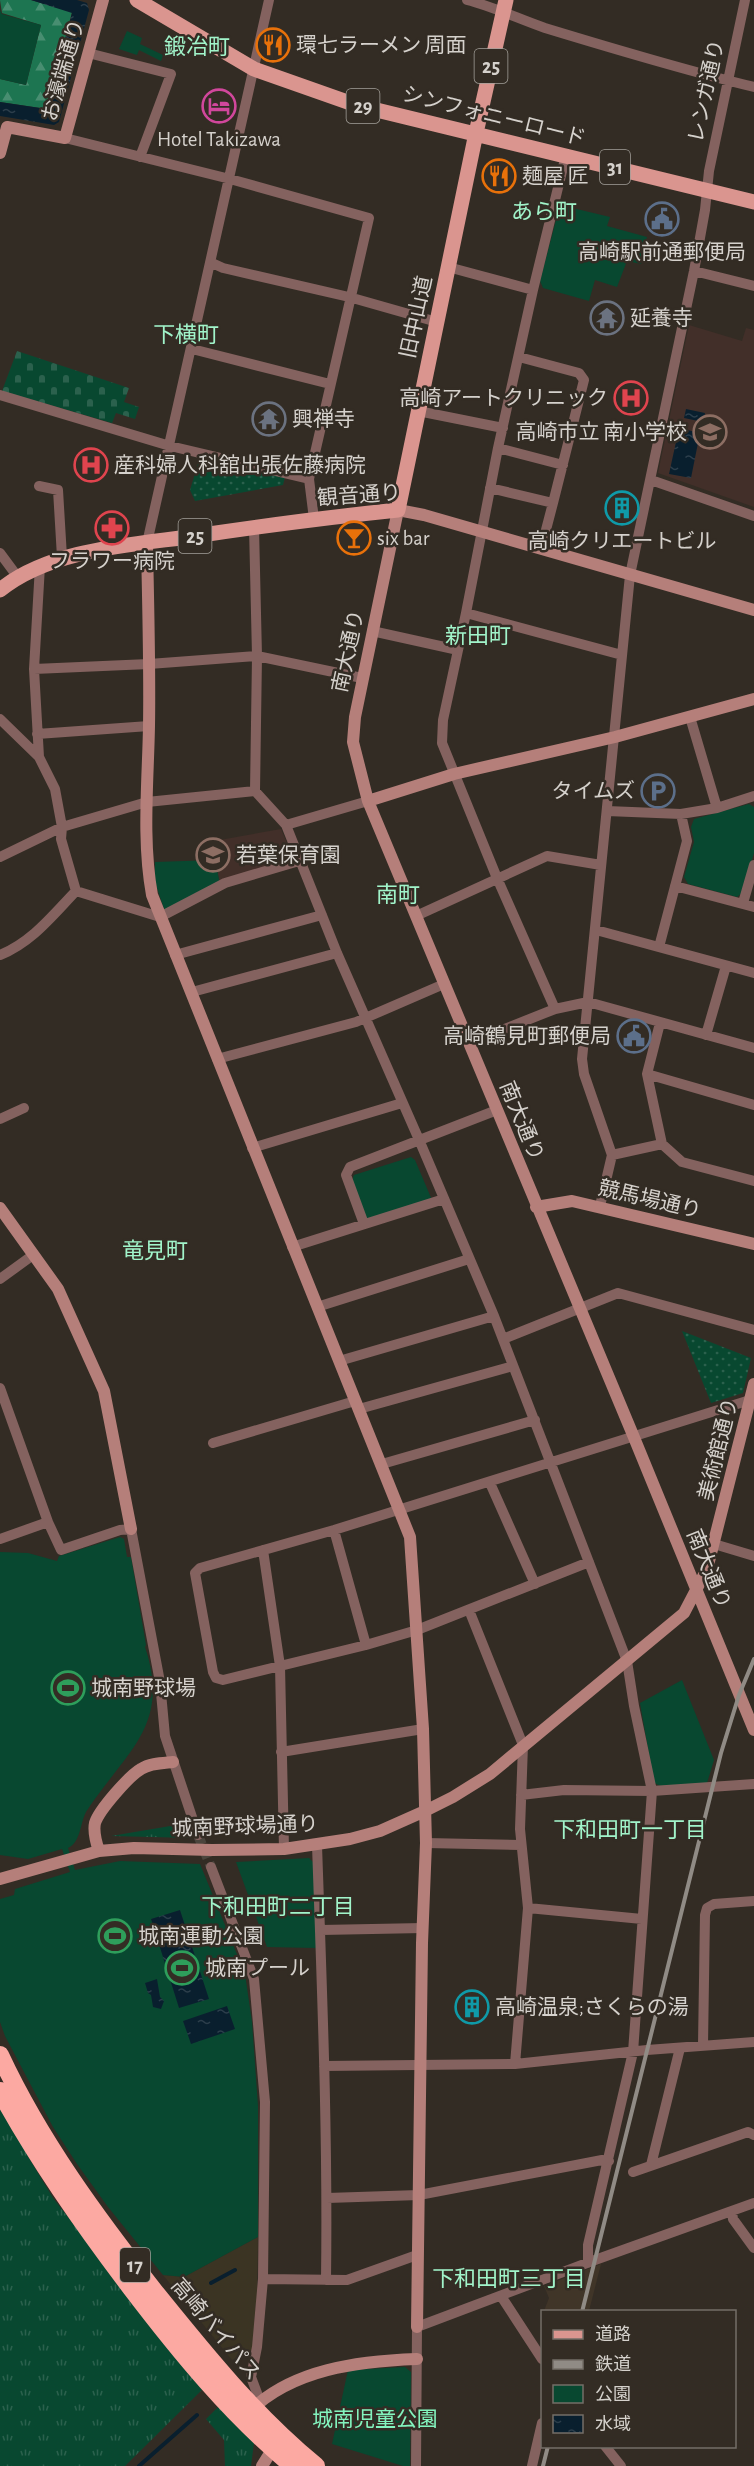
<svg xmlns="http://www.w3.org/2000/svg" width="754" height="2466" font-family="'Alegreya Sans','Noto Sans JP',sans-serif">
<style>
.built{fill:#403528}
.industrial{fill:#3b3423}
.education{fill:#422f29}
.grass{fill:url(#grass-tufts)}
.forest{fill:url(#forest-firs)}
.cemetery{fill:url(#cemetery-stones)}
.park{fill:#084830}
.garden{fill:url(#garden-dots)}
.water{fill:url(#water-ripples)}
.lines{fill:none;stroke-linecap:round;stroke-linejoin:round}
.stream{stroke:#091f2e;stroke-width:4}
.street-tunnel{stroke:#4b453d;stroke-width:10;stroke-dasharray:10 5;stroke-linecap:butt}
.street{stroke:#84625f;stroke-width:10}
.secondary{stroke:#b57f7a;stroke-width:12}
.primary{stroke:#da958f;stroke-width:15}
.highway{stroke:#fca9a2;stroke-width:18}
.rail{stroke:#908b85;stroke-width:4}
.labels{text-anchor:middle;stroke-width:5;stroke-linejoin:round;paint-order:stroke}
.shield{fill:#332c24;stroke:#a4a09a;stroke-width:1.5}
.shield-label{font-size:20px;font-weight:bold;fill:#d5d1cc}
.poi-label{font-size:21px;fill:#d5d1cc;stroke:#332c24;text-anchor:start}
.street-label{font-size:21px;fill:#d5d1cc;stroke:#332c24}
.park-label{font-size:21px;fill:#83f4be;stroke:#332c24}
.neighbourhood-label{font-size:22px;fill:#a1f4ca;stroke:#332c24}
</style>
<defs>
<pattern id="grass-tufts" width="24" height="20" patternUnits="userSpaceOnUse" patternTransform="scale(1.5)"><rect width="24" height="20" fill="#084830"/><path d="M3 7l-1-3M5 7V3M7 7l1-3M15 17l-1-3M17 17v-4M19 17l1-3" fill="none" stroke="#2b614d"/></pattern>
<pattern id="forest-firs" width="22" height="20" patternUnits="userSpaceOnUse" patternTransform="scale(1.5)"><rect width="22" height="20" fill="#1d7551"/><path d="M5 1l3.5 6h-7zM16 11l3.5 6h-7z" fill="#488e71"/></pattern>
<pattern id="cemetery-stones" width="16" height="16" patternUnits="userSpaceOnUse" patternTransform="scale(1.5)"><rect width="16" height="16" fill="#084830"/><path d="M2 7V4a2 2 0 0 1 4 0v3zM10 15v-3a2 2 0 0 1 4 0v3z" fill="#2b614d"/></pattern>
<pattern id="garden-dots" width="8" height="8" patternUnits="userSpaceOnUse" patternTransform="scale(1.5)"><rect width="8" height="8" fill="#084830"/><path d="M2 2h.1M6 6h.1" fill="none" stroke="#2b614d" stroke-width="1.8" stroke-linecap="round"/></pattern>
<pattern id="water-ripples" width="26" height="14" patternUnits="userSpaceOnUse" patternTransform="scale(1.5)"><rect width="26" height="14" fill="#091f2e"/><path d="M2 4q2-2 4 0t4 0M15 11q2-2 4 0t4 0" fill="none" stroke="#2c3e4b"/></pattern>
</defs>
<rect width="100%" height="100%" fill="#332c24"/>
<path class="built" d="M 601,2264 L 589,2311 L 544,2311 L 549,2298 L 544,2286 Z"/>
<path class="industrial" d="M 258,2237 L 257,2291 L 252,2350 L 232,2360 L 163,2275 L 184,2277 Z"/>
<path class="education" d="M 689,325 L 742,341 L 746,328 L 754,330 L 754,507 L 658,473 Z
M 281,829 L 292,855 L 289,860 L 220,884 L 215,860 L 210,860 L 209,847 L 220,840 Z"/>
<path class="grass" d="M 188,1823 L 192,1838 L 111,1836 Z
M 0,2100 L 29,2158 L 53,2198 L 204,2388 L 125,2466 L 0,2466 Z
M 219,2406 L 254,2443 L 251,2466 L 225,2466 L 224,2440 L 206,2419 Z"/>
<path class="forest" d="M 0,0 L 31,0 L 72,12 L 47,109 L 0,102 L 0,79 L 26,85 L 41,25 L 2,13 Z"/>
<path class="cemetery" d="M 17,351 L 129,388 L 124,402 L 139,407 L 135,419 L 116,413 L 112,423 L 2,391 Z"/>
<path class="park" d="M 0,10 L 2,14 L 41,25 L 26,85 L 0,79 Z
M 127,31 L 142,38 L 140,44 L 163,55 L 161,61 L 139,50 L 137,55 L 119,49 Z
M 560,205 L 610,217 L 607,226 L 647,237 L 641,264 L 627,261 L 617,287 L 595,280 L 589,301 L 543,288 L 540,281 Z
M 749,804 L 754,807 L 754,853 L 742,893 L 737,897 L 688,884 L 684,877 L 694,842 L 691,827 L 694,819 Z
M 215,860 L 220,884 L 165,912 L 155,882 L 155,862 Z
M 411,1157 L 415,1160 L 432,1200 L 367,1221 L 352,1181 L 354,1175 Z
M 120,1537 L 124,1539 L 127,1557 L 131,1557 L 146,1645 L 145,1647 C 172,1727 124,1753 86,1812 C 80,1823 81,1842 68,1848 L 75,1870 L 120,1861 L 200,1864 L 245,1974 L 252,2022 L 258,2106 L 258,2237 L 184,2277 L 163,2275 L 108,2207 L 77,2164 L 53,2127 L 5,2036 L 0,2022 L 0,1899 L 14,1895 L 15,1889 L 70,1872 L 62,1849 L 28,1859 L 0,1855 L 0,1552 L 28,1553 L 57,1561 L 59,1556 Z
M 682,1680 L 714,1760 L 707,1783 L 661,1786 L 654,1783 L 640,1703 Z
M 309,1858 L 314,1863 L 317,1948 L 267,1947 L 236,1862 Z
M 405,2367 L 411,2372 L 410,2466 L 403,2466 L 332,2444 L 348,2370 Z"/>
<path class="garden" d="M 200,457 L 285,477 L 283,485 L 195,501 L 190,490 Z
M 682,1331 L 751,1358 L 743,1393 L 711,1403 Z"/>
<path class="water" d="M 31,0 L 77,0 L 87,3 L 89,10 L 59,122 L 54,125 L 0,116 L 0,102 L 47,109 L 72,13 Z
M 686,409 L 705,413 L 703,422 L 684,418 Z
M 679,428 L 700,433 L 691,478 L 669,474 Z
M 180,1910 L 209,1999 L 179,2008 L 151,1919 Z
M 157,1979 L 160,1997 L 164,2001 L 161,2009 L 153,2007 L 151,1995 L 148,1993 L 145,1983 Z
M 227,2006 L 235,2029 L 191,2044 L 183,2021 Z"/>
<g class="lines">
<path class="stream" d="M 211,2283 L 235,2270
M 139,2466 L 197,2415"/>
<path class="street-tunnel" d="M 198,1835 L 211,1867"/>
<path class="street" d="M 467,0 C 494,7 519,19 545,28 C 614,49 684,70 754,87
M 88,53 L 171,74 L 140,157
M 65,138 L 230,179 L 369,218 L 309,479 L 314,519
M 212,263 L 223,268 L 349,297 L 437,322
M 448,267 L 533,290
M 694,271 L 754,286
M 192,349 L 330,384
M 0,395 L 170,446 L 309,479
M 418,411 L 503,428
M 498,448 L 563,465
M 651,480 L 754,516
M 39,486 L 58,490 L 62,557
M 490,488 L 553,503 L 584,380 L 579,373 L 519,357
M 254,527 L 257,656 L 255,791 L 286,825 L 337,953 L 420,1142 L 494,1316 L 627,1661 L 634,1706 L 652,1791 L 633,2052 L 588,2245 L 588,2263
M 147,543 L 269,0
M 541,549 L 553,503
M 0,553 L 17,576
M 40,566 L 34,669 L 39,757 L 55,789 L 62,827 L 61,839 L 76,891
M 466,613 L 622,655
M 372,631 L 458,650
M 34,669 L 149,664 L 257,656 L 362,678
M 690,717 L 717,808
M 0,719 L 39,757
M 37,734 L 149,726
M 607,811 L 681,814 L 717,808 L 754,796
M 286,825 L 368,801
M 0,857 L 62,827 L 147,802 L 255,791
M 675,886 L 754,907
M 743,903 L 754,865
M 416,916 L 547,856 L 601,865
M 596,930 L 754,973
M 659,947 L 687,841 L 681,814
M 0,955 C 32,942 52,916 76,891 L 160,917 L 225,883 L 299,861
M 175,955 L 322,915
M 192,992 L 337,953
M 555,1009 L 497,878 L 442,743 L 443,720 L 466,613 L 498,448 L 533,290 L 566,155
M 660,1023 L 647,1074 L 662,1144 L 682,1162 L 754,1181
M 706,1035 L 726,966
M 469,1043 L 555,1009 L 588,1002 L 754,1048
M 217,1059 L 356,1022 L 444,984
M 647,1074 L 754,1105
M 0,1119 L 24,1108
M 252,1148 L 402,1103
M 612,1155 L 662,1144
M 600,1206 L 612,1155 L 584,1074 L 582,1059 L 630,575 L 694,271 L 705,210 L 709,171 L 745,0
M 364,1224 L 346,1175 L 350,1167 L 497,1110
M 292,1247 L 444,1199
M 0,1279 L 33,1255
M 317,1307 L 469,1259
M 503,1339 L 618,1293 L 754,1330
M 339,1361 L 494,1316
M 0,1388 L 48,1522 L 61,1550 L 120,1530 L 131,1529 L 160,1682 L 165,1736 L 198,1835
M 359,1409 L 513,1366
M 213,1443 L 355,1401
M 382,1464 L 535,1420
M 490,1483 L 535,1584
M 334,1530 L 366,1645
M 0,1539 L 48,1522
M 714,1544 L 754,1556
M 263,1550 L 280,1666 L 284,1849
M 589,1562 L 417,1630 L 366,1645 L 223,1680 L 216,1678 L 213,1672 L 195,1573 L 200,1568 L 334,1530 L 750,1400
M 469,1610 L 523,1745 L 520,1829 L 528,1908 L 515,2064
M 281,1752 L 423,1729
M 521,1795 L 564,1790 L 652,1791 L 754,1784
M 426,1843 L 521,1845
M 317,1845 C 322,1990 328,2135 326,2280
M 211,1867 L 254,1979 L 265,2102 L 263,2279 L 257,2347 L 251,2377 L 260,2401
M 528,1908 L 642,1919
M 321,1930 L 423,1928
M 703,2045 L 705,1915 L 707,1908 L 714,1904 L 754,1901
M 324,2066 L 515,2064 L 647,2050 L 754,2042
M 651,2165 L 680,2048
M 633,2172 L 748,2132 L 754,2135
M 327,2198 L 419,2195 L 602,2160 L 609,2161
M 732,2212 L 733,2219 L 754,2248
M 263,2279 L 347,2280 L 417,2255
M 501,2296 L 542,2359
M 605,2446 L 621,2466
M 416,2466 L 417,2327 L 595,2260 L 754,2203
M 532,2466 L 542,2423"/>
<path class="secondary" d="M 0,153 L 7,127 L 65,138 L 103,0
M 147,543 C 148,604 150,665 149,726 C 148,782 142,840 152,895 L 410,1537 L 423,1729 L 426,1843 L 422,1943 L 417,2327
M 754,610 L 424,515 L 398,510 L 355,717 L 353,742 L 368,801 L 633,1435 L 754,1730
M 368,801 L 454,774 L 615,737 L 754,699
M 536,1207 L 572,1201 L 754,1244
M 0,1208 L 58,1289 L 104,1391 L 131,1529
M 99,1851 C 96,1842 93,1832 95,1823 C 99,1810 129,1776 141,1769 C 150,1763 163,1763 173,1762
M 0,1879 L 99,1851 L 134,1848 L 212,1850 L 284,1849 L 350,1839 L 380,1831 L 425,1811 L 453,1797 L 490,1774 L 684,1613 L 707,1569 L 754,1384
M 248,2413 C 291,2369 359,2361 417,2359
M 262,2466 L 277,2442"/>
<path class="primary" d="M 137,0 L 254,69 L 356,105 L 754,202
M 0,590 C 50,549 132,545 195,536 C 262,526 330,517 398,510 L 476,133 L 506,0"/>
<path class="highway" d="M 0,2055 C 40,2141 97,2218 155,2292 C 205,2354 254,2415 316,2466
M 0,2091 C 38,2161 83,2225 131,2288 C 179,2351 231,2415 293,2466"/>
<path class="rail" d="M 582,2312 L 721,1753 L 739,1695 L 754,1659
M 543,2466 L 548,2446"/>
</g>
<defs>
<symbol id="restaurant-ring" viewBox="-11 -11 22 22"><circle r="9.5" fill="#332c24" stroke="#e8710a" stroke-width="1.5"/><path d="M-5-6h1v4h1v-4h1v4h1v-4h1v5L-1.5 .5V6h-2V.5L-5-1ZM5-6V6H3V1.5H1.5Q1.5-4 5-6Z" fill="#e8710a"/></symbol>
<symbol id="hotel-ring" viewBox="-11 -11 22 22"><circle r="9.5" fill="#332c24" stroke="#d1479c" stroke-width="1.5"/><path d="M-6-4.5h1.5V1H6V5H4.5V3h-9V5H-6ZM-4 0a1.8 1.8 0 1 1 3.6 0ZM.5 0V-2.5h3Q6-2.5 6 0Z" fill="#d1479c"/></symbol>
<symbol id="civic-ring" viewBox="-11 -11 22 22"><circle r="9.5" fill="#332c24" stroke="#5c6f8a" stroke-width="1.5"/><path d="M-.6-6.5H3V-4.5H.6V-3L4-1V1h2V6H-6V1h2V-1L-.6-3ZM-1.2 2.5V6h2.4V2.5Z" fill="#5c6f8a"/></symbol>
<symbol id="temple-ring" viewBox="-11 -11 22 22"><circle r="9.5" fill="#332c24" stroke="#6b7280" stroke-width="1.5"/><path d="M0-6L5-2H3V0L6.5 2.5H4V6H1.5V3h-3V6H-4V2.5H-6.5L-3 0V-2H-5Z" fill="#6b7280"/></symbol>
<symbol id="hospital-ring" viewBox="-11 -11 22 22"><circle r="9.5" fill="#332c24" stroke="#e0444e" stroke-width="1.5"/><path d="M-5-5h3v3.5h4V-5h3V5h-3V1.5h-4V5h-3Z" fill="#e0444e"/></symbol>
<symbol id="school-ring" viewBox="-11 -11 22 22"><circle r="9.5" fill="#332c24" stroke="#8d6e63" stroke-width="1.5"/><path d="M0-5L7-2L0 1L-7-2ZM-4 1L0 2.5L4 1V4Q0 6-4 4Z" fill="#8d6e63"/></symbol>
<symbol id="building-ring" viewBox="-11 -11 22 22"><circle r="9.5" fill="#332c24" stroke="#0f9aa8" stroke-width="1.5"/><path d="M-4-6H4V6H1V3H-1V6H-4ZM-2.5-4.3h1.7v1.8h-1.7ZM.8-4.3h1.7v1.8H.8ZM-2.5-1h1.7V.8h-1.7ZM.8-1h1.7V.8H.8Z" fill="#0f9aa8"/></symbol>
<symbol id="pharmacy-ring" viewBox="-11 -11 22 22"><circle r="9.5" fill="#332c24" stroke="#e0444e" stroke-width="1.5"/><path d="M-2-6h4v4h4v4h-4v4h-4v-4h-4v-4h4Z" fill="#e0444e"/></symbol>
<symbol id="bar-ring" viewBox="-11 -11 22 22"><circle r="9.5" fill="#332c24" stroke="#e8710a" stroke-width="1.5"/><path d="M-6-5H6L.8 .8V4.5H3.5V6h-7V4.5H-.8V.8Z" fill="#e8710a"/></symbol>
<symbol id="parking-ring" viewBox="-11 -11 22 22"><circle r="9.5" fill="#332c24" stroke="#5c6f8a" stroke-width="1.5"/><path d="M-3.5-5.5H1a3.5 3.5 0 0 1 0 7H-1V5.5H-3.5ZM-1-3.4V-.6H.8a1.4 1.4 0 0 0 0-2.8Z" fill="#5c6f8a"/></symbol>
<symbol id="stadium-ring" viewBox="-11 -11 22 22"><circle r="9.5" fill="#332c24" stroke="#2e9e5b" stroke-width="1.5"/><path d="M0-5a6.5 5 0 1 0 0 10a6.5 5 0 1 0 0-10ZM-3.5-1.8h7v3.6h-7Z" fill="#2e9e5b"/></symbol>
</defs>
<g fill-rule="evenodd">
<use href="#restaurant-ring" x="254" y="26" width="38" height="38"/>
<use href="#hotel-ring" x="200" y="87" width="38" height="38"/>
<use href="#restaurant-ring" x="480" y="157" width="38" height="38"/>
<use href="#civic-ring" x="643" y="200" width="38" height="38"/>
<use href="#temple-ring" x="588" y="299" width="38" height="38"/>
<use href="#hospital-ring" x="612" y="379" width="38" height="38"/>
<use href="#temple-ring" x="250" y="400" width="38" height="38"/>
<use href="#school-ring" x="691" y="413" width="38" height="38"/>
<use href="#hospital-ring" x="72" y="446" width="38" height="38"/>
<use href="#building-ring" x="603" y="489" width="38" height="38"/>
<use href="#pharmacy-ring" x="93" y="509" width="38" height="38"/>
<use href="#bar-ring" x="335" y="519" width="38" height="38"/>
<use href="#parking-ring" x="639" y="772" width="38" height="38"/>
<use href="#school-ring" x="194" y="836" width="38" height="38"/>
<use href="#civic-ring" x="615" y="1017" width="38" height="38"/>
<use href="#stadium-ring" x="49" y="1669" width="38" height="38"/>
<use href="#stadium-ring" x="96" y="1917" width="38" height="38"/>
<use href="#stadium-ring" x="163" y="1949" width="38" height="38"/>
<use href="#building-ring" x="453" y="1988" width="38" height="38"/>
</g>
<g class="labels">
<g class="shield">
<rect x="474.5" y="49" width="33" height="34" rx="4.5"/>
<rect x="346.5" y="89" width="33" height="34" rx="4.5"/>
<rect x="600" y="150" width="30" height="34" rx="4.5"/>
<rect x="178.5" y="519" width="33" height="34" rx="4.5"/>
<rect x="120" y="2248" width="30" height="34" rx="4.5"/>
</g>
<g class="shield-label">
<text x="491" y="73">25</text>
<text x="363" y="113">29</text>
<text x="615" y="174">31</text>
<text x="195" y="543">25</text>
<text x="135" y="2272">17</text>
</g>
<g class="poi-label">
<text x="296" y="52">環七ラーメン 周面</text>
<text x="219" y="146" text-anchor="middle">Hotel Takizawa</text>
<text x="522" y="183">麺屋 匠</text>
<text x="662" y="259" text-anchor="middle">高崎駅前通郵便局</text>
<text x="630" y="325">延養寺</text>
<text x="608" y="405" text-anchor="end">高崎アートクリニック</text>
<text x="292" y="426">興禅寺</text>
<text x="687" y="439" text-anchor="end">高崎市立 南小学校</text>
<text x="114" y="472">産科婦人科舘出張佐藤病院</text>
<text x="377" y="545">six bar</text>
<text x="622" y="548" text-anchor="middle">高崎クリエートビル</text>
<text x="112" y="568" text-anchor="middle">フラワー病院</text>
<text x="635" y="798" text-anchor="end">タイムズ</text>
<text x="236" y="862">若葉保育園</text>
<text x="611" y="1043" text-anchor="end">高崎鶴見町郵便局</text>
<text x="91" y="1695">城南野球場</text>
<text x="138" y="1943">城南運動公園</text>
<text x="205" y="1975">城南プール</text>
<text x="495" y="2014">高崎温泉;さくらの湯</text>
</g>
<g class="street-label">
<text transform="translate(63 70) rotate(-74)" y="7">お濠端通り</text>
<text transform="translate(706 91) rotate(-78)" y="7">レンガ通り</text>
<text transform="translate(494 116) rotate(14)" y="7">シンフォニーロード</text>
<text transform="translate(416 317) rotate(-78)" y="7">旧中山道</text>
<text transform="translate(359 495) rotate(-4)" y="7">観音通り</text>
<text transform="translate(348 651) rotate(-78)" y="7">南大通り</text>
<text transform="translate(522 1121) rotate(68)" y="7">南大通り</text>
<text transform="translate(650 1199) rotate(13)" y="7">競馬場通り</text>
<text transform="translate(718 1449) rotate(-76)" y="7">美術館通り</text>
<text transform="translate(709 1569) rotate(68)" y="7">南大通り</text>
<text transform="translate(245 1826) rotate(-2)" y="7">城南野球場通り</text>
<text transform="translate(216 2329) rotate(50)" y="7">高崎バイパス</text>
</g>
<g class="park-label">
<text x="375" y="2426">城南児童公園</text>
</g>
<g class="neighbourhood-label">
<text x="197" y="54">鍛冶町</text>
<text x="544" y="219">あら町</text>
<text x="186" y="342">下横町</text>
<text x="478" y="643">新田町</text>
<text x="398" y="902">南町</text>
<text x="155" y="1258">竜見町</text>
<text x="630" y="1837">下和田町一丁目</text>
<text x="278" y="1914">下和田町二丁目</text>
<text x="509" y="2286">下和田町三丁目</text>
</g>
</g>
<rect x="541" y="2310" width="195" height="138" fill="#332c24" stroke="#746e67" stroke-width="1.5"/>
<rect x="553" y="2330" width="30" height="9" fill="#da958f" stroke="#746e67" stroke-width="1.5"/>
<text x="595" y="2340" font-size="18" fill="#d5d1cc">道路</text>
<rect x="553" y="2360" width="30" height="9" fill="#908b85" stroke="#746e67" stroke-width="1.5"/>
<text x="595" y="2370" font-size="18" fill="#d5d1cc">鉄道</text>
<rect x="553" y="2385" width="30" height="18" fill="#084830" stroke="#746e67" stroke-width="1.5"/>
<text x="595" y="2400" font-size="18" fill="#d5d1cc">公園</text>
<rect x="553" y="2415" width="30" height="18" fill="url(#water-ripples)" stroke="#746e67" stroke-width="1.5"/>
<text x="595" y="2430" font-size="18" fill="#d5d1cc">水域</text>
</svg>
